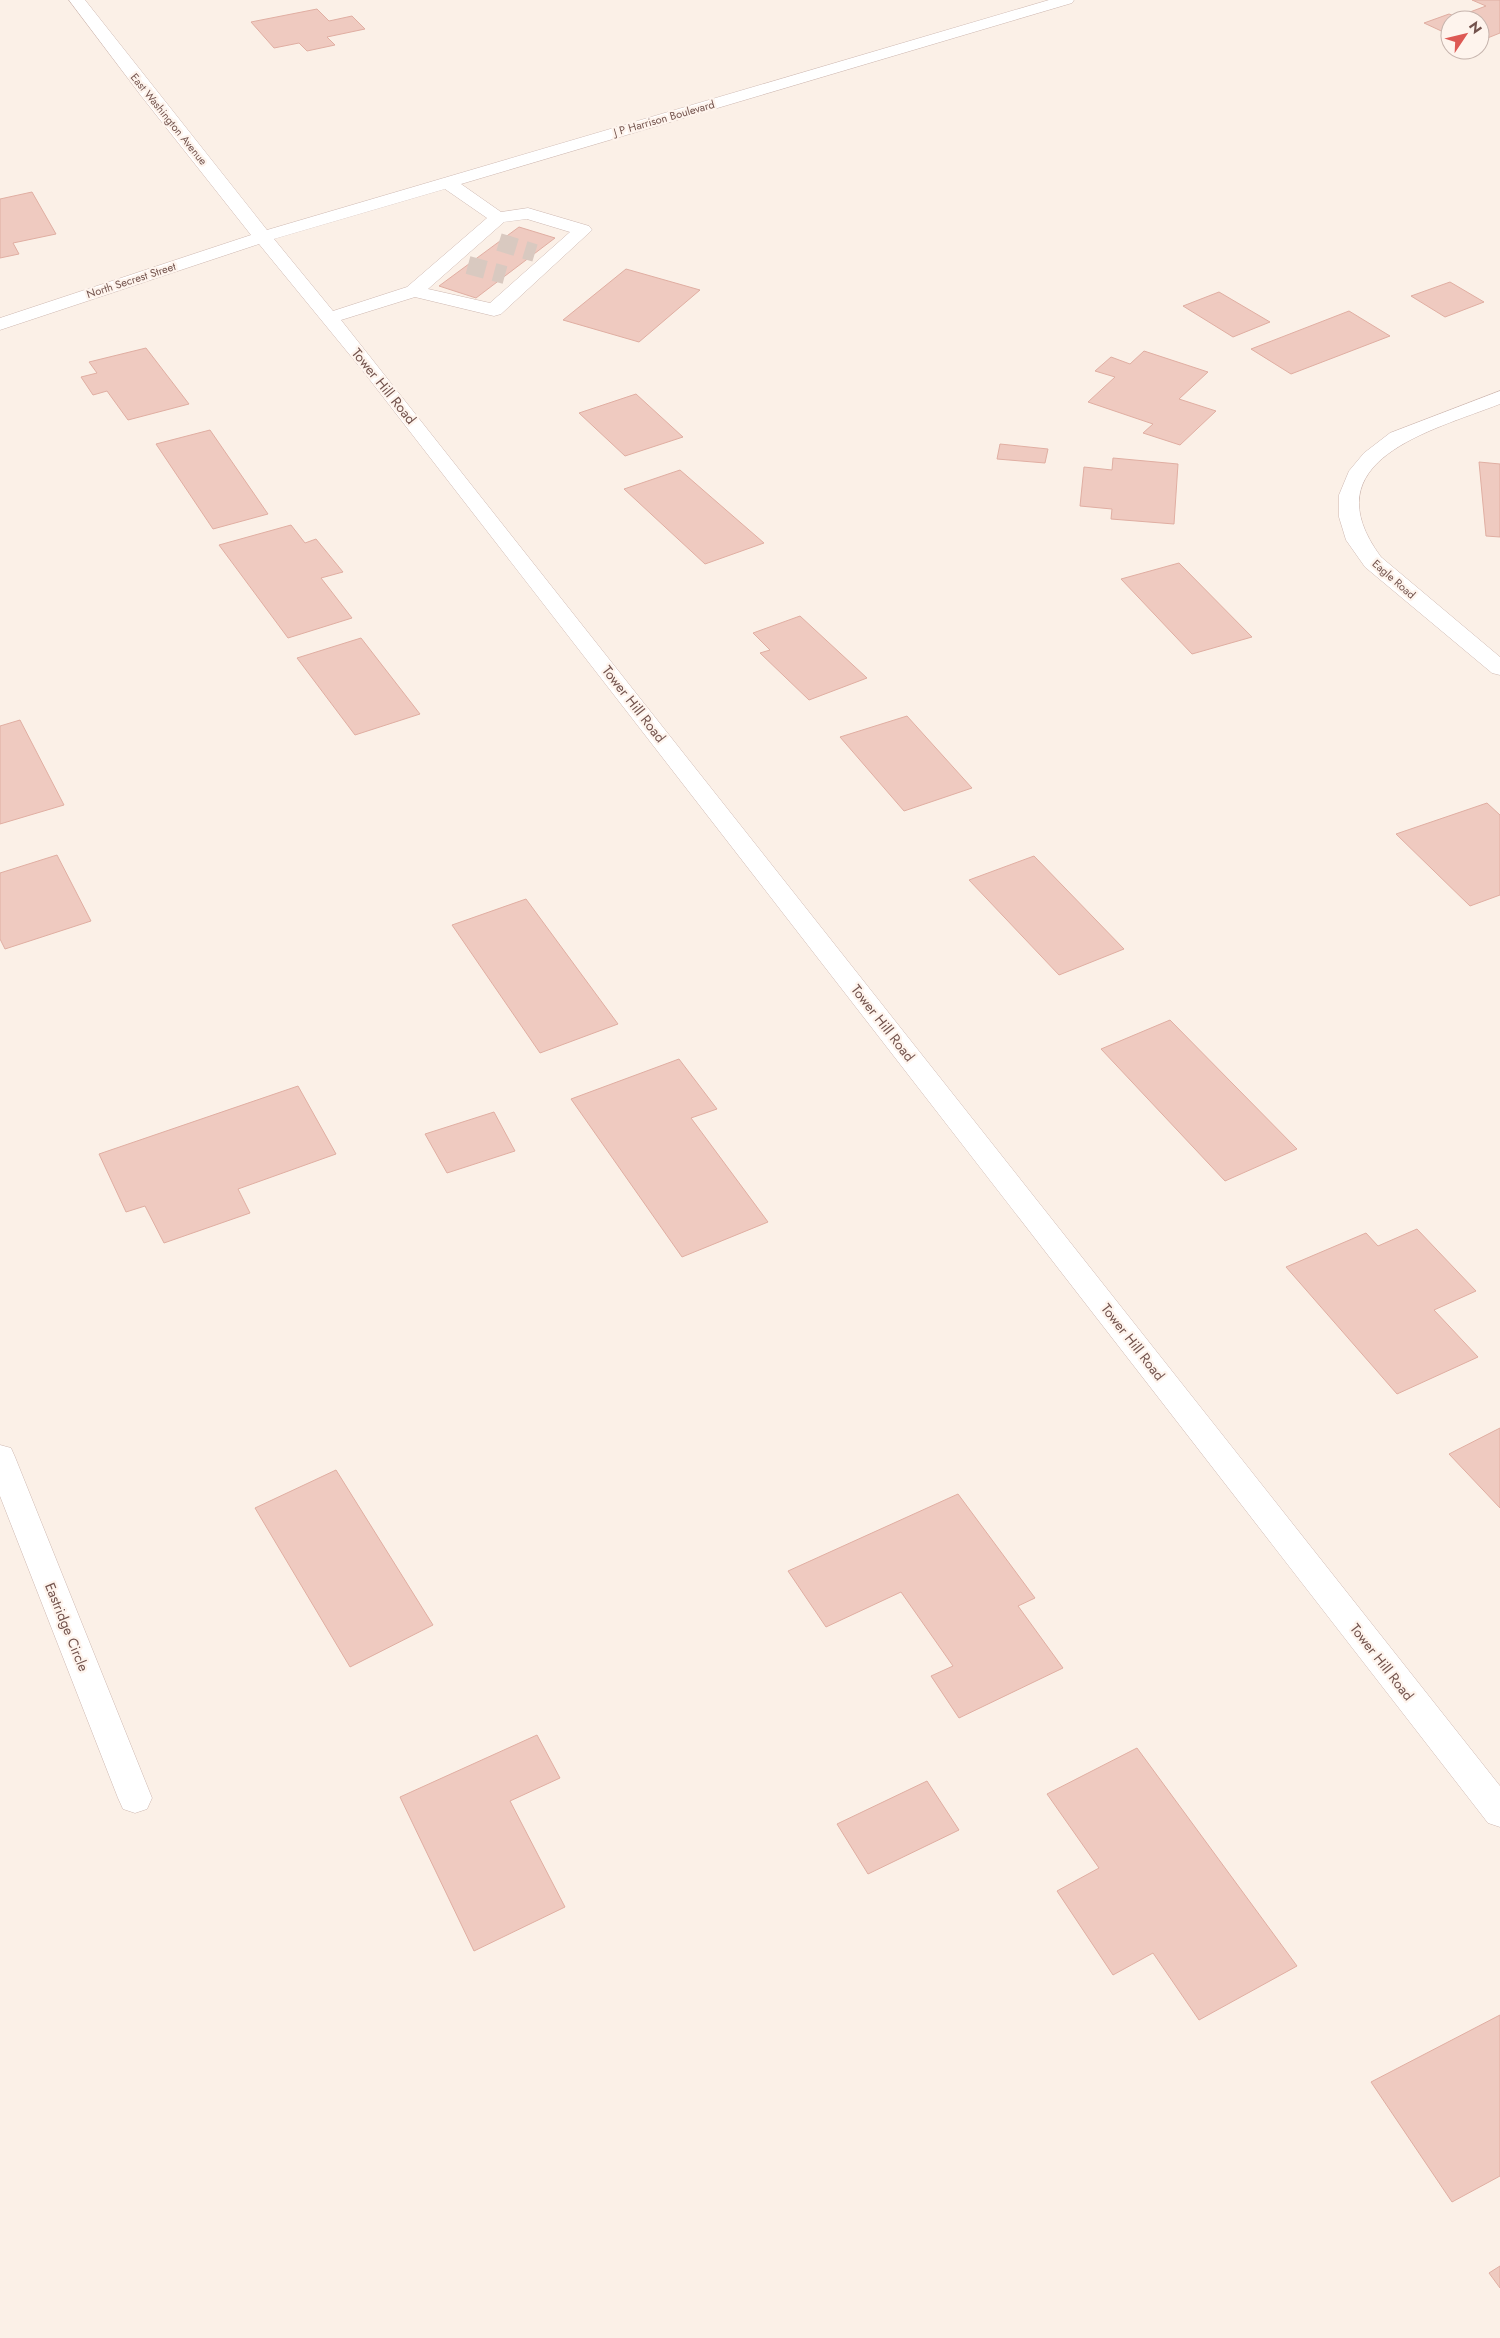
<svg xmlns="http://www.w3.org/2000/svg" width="1500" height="2338" font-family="Jost,sans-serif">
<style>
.building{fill:#efcac0;stroke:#e0aea2}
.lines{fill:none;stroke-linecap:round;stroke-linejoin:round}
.minor-tunnel{stroke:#d9c9c0;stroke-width:18;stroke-dasharray:18 9;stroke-linecap:butt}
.minor-casing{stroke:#ceb8b1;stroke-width:1}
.minor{fill:#fff;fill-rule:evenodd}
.labels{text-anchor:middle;stroke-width:4.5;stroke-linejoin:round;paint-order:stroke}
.far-street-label{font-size:11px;fill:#73534d;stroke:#fef4ed}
.street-label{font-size:14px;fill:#73534d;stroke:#fef4ed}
</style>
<rect width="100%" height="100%" fill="#fbf0e7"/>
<path class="building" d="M 1472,0 L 1500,0 L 1500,33 L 1480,41 L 1480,20 L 1450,20 L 1450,35 L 1424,23 L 1449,14 L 1462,19 L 1476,14 L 1470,12 L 1486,6 Z
M 317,9 L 329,21 L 352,16 L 365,29 L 327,37 L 335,45 L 307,51 L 299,43 L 274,48 L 251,22 Z
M 32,192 L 56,234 L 13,243 L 19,254 L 0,258 L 0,199 Z
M 519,227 L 555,238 L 476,298 L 439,286 Z
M 626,269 L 700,290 L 639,342 L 563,320 Z
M 1450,282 L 1484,302 L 1445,317 L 1411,296 Z
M 1219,292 L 1270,322 L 1233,337 L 1183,306 Z
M 1349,311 L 1390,336 L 1291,374 L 1251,349 Z
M 146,348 L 189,404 L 128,420 L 107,391 L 93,395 L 81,377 L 97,373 L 89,362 Z
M 1144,351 L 1208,372 L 1179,399 L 1216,411 L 1180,445 L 1143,433 L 1153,424 L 1088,402 L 1115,377 L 1095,371 L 1111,357 L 1130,364 Z
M 636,394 L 683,437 L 625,456 L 579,413 Z
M 210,430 L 268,514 L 213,529 L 156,444 Z
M 1000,444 L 1048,449 L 1045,463 L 997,459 Z
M 1113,458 L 1178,464 L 1174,524 L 1111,519 L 1112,509 L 1080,506 L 1084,467 L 1112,470 Z
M 1479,462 L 1500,464 L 1500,537 L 1486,536 Z
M 680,470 L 764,543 L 705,564 L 624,489 Z
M 291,525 L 305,543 L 316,539 L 343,572 L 321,578 L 352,618 L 288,638 L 219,545 Z
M 1179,563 L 1252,637 L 1192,654 L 1121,579 Z
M 800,616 L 867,678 L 809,700 L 760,653 L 770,650 L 753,633 Z
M 361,638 L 420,714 L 355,735 L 297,658 Z
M 907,716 L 972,788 L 904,811 L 840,737 Z
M 20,720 L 64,805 L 0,824 L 0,726 Z
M 1487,803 L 1500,815 L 1500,895 L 1470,906 L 1396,834 Z
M 57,855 L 91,921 L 5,949 L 0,939 L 0,873 Z
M 1034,856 L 1124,949 L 1059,975 L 969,880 Z
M 526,899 L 618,1024 L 540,1053 L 452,925 Z
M 1170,1020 L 1297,1149 L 1225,1181 L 1101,1049 Z
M 679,1059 L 717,1109 L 691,1118 L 768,1222 L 682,1257 L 571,1099 Z
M 298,1086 L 336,1154 L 238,1189 L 250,1213 L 164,1243 L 145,1206 L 126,1212 L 99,1154 Z
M 494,1112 L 515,1151 L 447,1173 L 425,1134 Z
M 1417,1229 L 1476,1291 L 1434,1310 L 1478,1357 L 1397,1394 L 1286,1267 L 1366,1233 L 1378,1246 Z
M 1500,1428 L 1500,1508 L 1449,1454 Z
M 336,1470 L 433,1625 L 350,1667 L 255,1508 Z
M 958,1494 L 1035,1598 L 1018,1606 L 1063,1668 L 959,1718 L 931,1676 L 953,1666 L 901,1592 L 826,1627 L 788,1571 Z
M 537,1735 L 560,1778 L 510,1801 L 565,1907 L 474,1951 L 400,1797 Z
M 1137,1748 L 1297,1966 L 1199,2020 L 1153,1953 L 1113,1975 L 1057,1891 L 1099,1868 L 1047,1794 Z
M 927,1781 L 959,1830 L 868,1874 L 837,1824 Z
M 1500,2015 L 1500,2176 L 1452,2202 L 1371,2082 Z
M 1500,2266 L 1500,2288 L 1489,2273 Z"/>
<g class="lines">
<path class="minor-tunnel" d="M 499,242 L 535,253
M 468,265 L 505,275"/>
<defs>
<path id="minor" d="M 69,0 L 85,0 L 267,230 L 1049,0 L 1074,0 L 1072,3 L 461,184 L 501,212 L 528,208 L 589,226 L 592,230 L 501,314 L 494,316 L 415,297 L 341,320 L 1500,1786 L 1500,1827 L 1488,1823 L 363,371 L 259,244 L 0,330 L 0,318 L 251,235 L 142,97 ZM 445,189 L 487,218 L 407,287 L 333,311 L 274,239 ZM 527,219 L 570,232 L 490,303 L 428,289 L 504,222 Z
M 1500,391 L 1500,404 C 1431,431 1309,460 1381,557 L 1500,657 L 1500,675 L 1492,673 L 1365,567 L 1346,540 L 1339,517 L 1339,495 L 1349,471 L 1364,453 L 1390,433 Z
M 0,1445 L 11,1448 L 15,1457 L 152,1798 L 147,1809 L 135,1813 L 123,1809 L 118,1798 L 0,1496 Z"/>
</defs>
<use href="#minor" class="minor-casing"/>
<use href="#minor" class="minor"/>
</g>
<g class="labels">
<g class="far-street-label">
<text transform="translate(664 118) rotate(-16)" y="4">J P Harrison Boulevard</text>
<text transform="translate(169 119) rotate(51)" y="4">East Washington Avenue</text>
<text transform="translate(131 280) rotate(-18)" y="4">North Secrest Street</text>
<text transform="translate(1394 579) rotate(41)" y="4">Eagle Road</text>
</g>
<g class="street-label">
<text transform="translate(384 386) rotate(51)" y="5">Tower Hill Road</text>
<text transform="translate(634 704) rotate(52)" y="5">Tower Hill Road</text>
<text transform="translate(883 1023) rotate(52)" y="5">Tower Hill Road</text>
<text transform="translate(1133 1342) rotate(52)" y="5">Tower Hill Road</text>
<text transform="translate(67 1627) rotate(68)" y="5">Eastridge Circle</text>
<text transform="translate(1382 1662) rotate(52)" y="5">Tower Hill Road</text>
</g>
</g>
<g transform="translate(1465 35) rotate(55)"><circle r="24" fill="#fef4ed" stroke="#c6b4ad"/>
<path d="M0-4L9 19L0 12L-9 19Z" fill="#dd5954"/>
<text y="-8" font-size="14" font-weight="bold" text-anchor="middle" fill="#73534d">N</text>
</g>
</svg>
